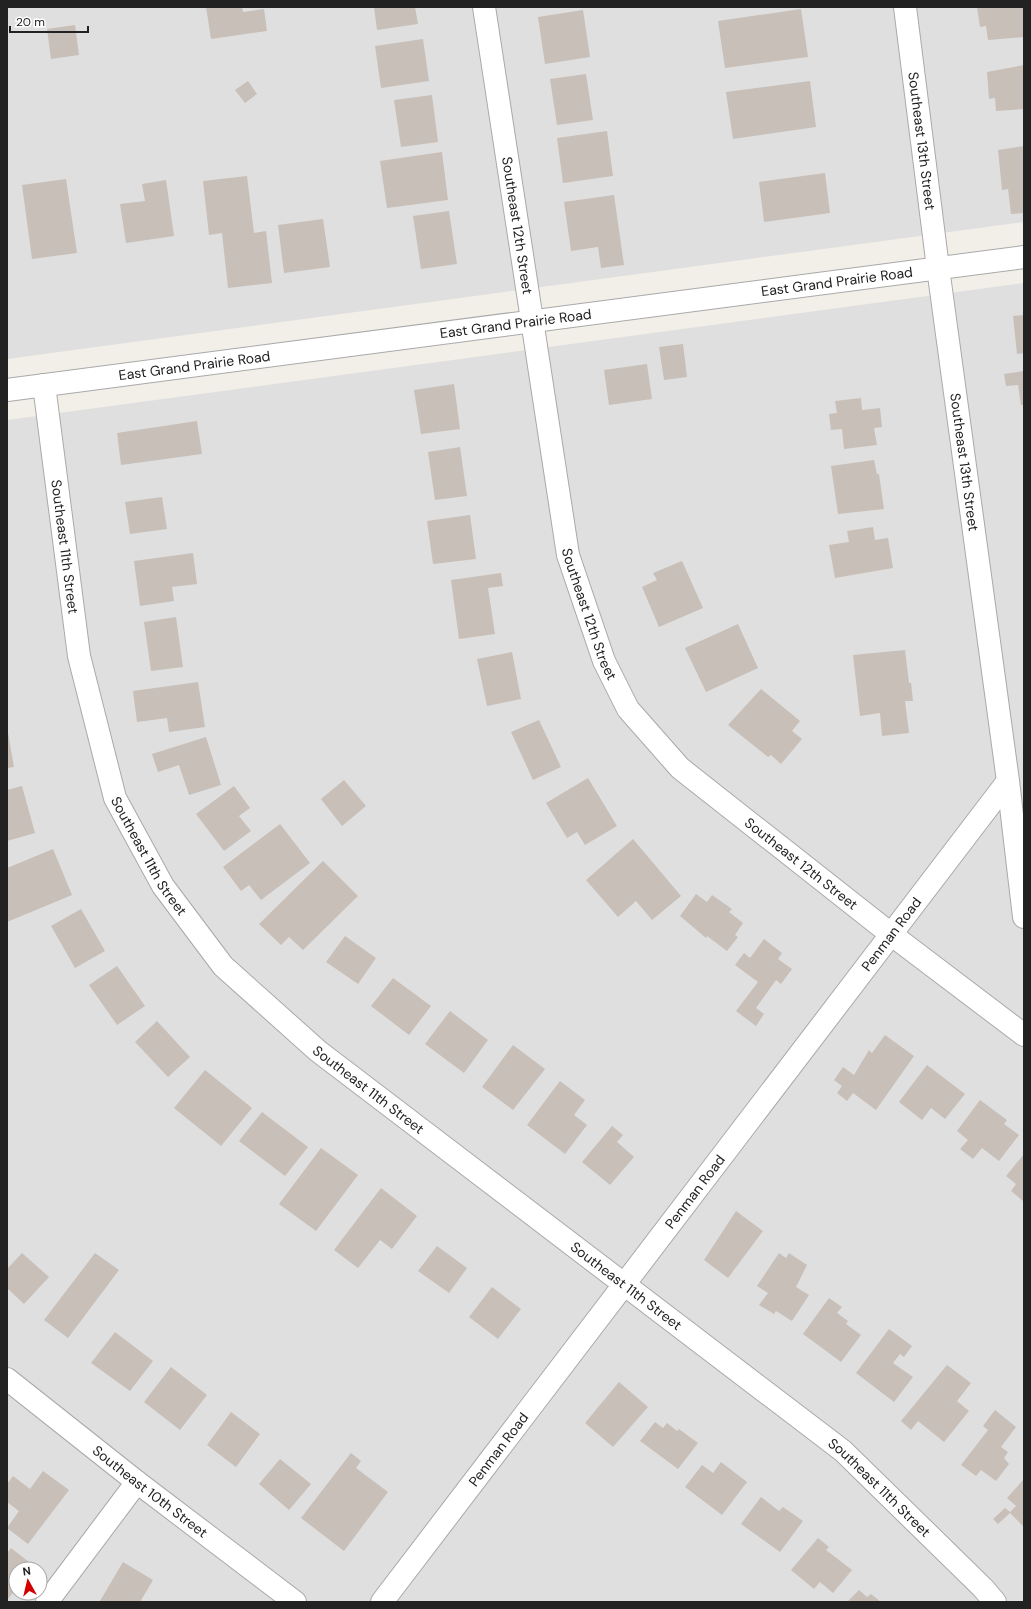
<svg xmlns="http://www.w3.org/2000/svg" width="1031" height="1609" font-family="'DM Sans',sans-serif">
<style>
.residential{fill:#e0dfdf;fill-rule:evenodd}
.building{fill:#c7bfb8}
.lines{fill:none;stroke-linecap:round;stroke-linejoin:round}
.minor-casing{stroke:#a9a9a9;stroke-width:24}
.tertiary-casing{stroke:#a9a9a9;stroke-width:24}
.minor{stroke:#fff;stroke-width:22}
.tertiary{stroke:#fff;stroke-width:22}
.labels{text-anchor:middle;stroke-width:3.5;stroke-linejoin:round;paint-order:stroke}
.street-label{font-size:14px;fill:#222;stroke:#fff}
</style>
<rect width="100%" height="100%" fill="#f2efe9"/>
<path class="residential" d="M 7,7 L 1024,7 L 1024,222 L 7,359 Z
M 1024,283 L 1024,1602 L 7,1602 L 7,420 ZM 16,1569 L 40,1569 L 40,1593 L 16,1593 Z"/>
<path class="building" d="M 206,7 L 242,7 L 243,12 L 264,9 L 267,31 L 211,39 Z
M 374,7 L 415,7 L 418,24 L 377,30 Z
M 977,7 L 1024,7 L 1024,37 L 988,40 L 986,26 L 980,27 Z
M 801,9 L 808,57 L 725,68 L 718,21 Z
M 583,10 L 590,57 L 545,64 L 538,17 Z
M 75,25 L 79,55 L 51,59 L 47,29 Z
M 423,39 L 429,81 L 381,88 L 375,46 Z
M 1024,65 L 1024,109 L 996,111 L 995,98 L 989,99 L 987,72 Z
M 586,74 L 593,120 L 557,125 L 550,79 Z
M 248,81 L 257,94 L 245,103 L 235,90 Z
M 810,81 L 816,127 L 733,139 L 726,92 Z
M 432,95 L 438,142 L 401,147 L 394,100 Z
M 607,131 L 613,176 L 563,183 L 557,138 Z
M 1024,146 L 1024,213 L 1011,214 L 1008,189 L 1002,190 L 998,150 Z
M 442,152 L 448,200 L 387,208 L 380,161 Z
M 825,173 L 830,213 L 764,222 L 759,182 Z
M 247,176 L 254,233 L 266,231 L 272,283 L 228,288 L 222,233 L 209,235 L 203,181 Z
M 66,179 L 77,253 L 32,259 L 22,185 Z
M 166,180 L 174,236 L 126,243 L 120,204 L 145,201 L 142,184 Z
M 614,195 L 624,265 L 601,268 L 598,247 L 571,251 L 564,202 Z
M 449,211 L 457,264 L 421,269 L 413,216 Z
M 323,219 L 330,267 L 284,273 L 278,225 Z
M 1024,315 L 1024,353 L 1017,354 L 1013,316 Z
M 683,344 L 687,377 L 664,380 L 659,347 Z
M 647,364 L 652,399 L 609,405 L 604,370 Z
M 1024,371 L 1024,405 L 1021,405 L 1018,385 L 1006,386 L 1004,374 Z
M 454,384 L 460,429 L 421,434 L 414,390 Z
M 861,398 L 862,410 L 880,408 L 882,427 L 874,428 L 877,445 L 844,449 L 842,429 L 831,430 L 829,414 L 837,413 L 835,401 Z
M 197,421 L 202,454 L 121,465 L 117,433 Z
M 460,447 L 467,496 L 435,500 L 428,452 Z
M 874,460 L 877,474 L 879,474 L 884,509 L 838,514 L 831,466 Z
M 162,497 L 167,529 L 130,534 L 125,502 Z
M 470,515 L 476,559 L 433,564 L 427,521 Z
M 873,527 L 875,540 L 888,538 L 893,568 L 835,578 L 829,545 L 849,542 L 847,531 Z
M 193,553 L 197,584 L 172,587 L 174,601 L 140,606 L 134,561 Z
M 682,561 L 703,608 L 659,627 L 642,587 L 657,580 L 653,573 Z
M 501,573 L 503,586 L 488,588 L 495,634 L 459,639 L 451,580 Z
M 176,617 L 183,667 L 151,671 L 144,622 Z
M 738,624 L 758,668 L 706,692 L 685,648 Z
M 905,650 L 909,683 L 911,683 L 913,701 L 905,701 L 909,733 L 882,736 L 880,713 L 860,716 L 853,655 Z
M 512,652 L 521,699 L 487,706 L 477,659 Z
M 198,682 L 205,727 L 169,732 L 167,718 L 137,722 L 133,691 Z
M 761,689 L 800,721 L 792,731 L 802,739 L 781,764 L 771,755 L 768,757 L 728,725 Z
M 539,720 L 561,767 L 533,780 L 511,732 Z
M 7,727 L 14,767 L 7,768 Z
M 206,737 L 221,785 L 189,795 L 179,765 L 158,772 L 152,754 Z
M 588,778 L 617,826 L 585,845 L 577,832 L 567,838 L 546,803 Z
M 344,780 L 366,806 L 342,826 L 321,799 Z
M 22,786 L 35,833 L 7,841 L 7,790 Z
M 234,786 L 250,808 L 239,816 L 251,831 L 224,851 L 196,814 Z
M 280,824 L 310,863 L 261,900 L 249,885 L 241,891 L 223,867 Z
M 633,839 L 681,896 L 652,920 L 636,901 L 618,917 L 586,880 Z
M 53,849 L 72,895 L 7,922 L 7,868 Z
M 323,861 L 358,896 L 303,950 L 289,937 L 281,945 L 259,924 Z
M 696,894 L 707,902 L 712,895 L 732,909 L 729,912 L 743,923 L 735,935 L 738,937 L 727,951 L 707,936 L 706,938 L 680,916 Z
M 81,909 L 105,951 L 75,968 L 51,926 Z
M 345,936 L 376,958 L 358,984 L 326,962 Z
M 764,939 L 782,953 L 778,959 L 792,969 L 781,984 L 776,980 L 756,1008 L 764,1014 L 756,1026 L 736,1011 L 758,982 L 735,965 L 744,953 L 750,958 Z
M 117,966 L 145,1006 L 117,1025 L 89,985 Z
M 393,978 L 431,1006 L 409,1035 L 371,1006 Z
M 450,1011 L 488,1040 L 464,1073 L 425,1044 Z
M 157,1021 L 190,1057 L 168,1077 L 135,1042 Z
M 885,1035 L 914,1056 L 876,1110 L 853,1093 L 847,1101 L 837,1093 L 842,1086 L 834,1080 L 843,1067 L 854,1075 L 869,1050 L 872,1053 Z
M 513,1045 L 545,1069 L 513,1110 L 482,1087 Z
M 927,1065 L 965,1094 L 945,1119 L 931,1108 L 922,1120 L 899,1102 Z
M 205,1070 L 252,1108 L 221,1146 L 174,1108 Z
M 560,1081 L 585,1100 L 574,1115 L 587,1125 L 565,1154 L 527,1125 Z
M 980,1100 L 1007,1120 L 1004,1124 L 1019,1135 L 999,1161 L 982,1148 L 973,1159 L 960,1149 L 968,1140 L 957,1131 Z
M 262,1112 L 308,1147 L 285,1176 L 239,1141 Z
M 612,1126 L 623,1135 L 617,1142 L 634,1157 L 610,1185 L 582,1162 Z
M 321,1148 L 358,1175 L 316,1231 L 279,1204 Z
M 1024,1154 L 1024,1199 L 1023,1201 L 1011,1191 L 1016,1184 L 1006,1176 Z
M 381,1188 L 417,1216 L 392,1249 L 380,1240 L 358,1268 L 334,1250 Z
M 736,1211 L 763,1231 L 728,1278 L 704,1260 Z
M 437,1246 L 467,1268 L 449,1293 L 418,1271 Z
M 22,1253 L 49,1277 L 24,1304 L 7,1288 L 7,1269 Z
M 95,1253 L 119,1270 L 68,1338 L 44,1320 Z
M 779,1253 L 786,1258 L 789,1253 L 807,1265 L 796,1287 L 809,1295 L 792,1321 L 776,1311 L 774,1314 L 759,1305 L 768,1293 L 757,1286 Z
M 492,1287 L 521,1309 L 498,1339 L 469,1317 Z
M 829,1298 L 842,1307 L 837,1313 L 848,1321 L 846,1324 L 861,1335 L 841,1362 L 803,1334 Z
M 889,1329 L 912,1346 L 904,1357 L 900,1354 L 893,1363 L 913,1377 L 894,1402 L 856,1373 Z
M 115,1332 L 153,1361 L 130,1391 L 91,1363 Z
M 947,1365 L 971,1383 L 957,1401 L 969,1411 L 944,1442 L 918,1421 L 911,1430 L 901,1421 Z
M 171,1367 L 207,1395 L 180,1430 L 144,1402 Z
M 619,1382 L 648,1407 L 613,1447 L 585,1423 Z
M 995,1410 L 1016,1427 L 1001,1447 L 1008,1452 L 1004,1458 L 1009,1464 L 996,1481 L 981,1470 L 976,1476 L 961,1465 L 988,1430 L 983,1426 Z
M 231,1412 L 260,1434 L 236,1467 L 207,1445 Z
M 655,1422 L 663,1428 L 667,1423 L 677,1431 L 679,1429 L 698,1443 L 678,1469 L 640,1441 Z
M 351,1453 L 361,1461 L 356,1468 L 388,1492 L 344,1551 L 301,1518 Z
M 280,1459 L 311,1484 L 289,1510 L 259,1484 Z
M 721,1462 L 747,1482 L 722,1515 L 685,1487 L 702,1465 L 713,1473 Z
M 43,1471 L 69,1490 L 28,1544 L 7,1528 L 19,1511 L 7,1502 L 7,1484 L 13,1476 L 30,1489 Z
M 1023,1480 L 1024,1527 L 1010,1513 L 998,1524 L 993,1519 L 1005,1508 L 1010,1512 L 1016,1506 L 1007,1498 Z
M 761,1497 L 779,1511 L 783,1507 L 803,1521 L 780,1552 L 741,1524 Z
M 818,1538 L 829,1547 L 826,1550 L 852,1570 L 833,1593 L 820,1582 L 814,1589 L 791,1570 Z
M 11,1548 L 34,1566 L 32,1569 L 16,1569 L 16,1589 L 7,1600 L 7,1553 Z
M 123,1562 L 153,1580 L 140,1602 L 101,1602 L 100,1601 Z
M 859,1590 L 867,1597 L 871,1594 L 881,1602 L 847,1602 Z"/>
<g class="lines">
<defs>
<g id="minor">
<path id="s1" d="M 484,7 L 568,555 L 604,661 L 628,709 L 680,768 L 892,935 L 1024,1035"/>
<path id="s2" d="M 905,7 L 938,268 L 1008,781 L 1024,917"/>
<path id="s3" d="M 44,385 L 79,656 L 115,798 L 163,886 L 223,966 L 318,1051 L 843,1451 L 983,1588 L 995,1602"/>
<path id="s4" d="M 7,1379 L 137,1482 L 295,1602"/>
<path d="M 47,1602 L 137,1482"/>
<path id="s5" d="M 382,1602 L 1008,781"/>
</g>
<g id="tertiary">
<path id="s6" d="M 7,390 L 1024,257"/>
</g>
</defs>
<use href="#minor" class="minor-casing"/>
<use href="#tertiary" class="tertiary-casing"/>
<use href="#minor" class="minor"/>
<use href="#tertiary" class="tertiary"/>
</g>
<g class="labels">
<g class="street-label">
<text dy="5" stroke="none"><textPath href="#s2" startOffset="135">Southeast 13th Street</textPath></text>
<text dy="5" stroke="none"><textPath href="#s1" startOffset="221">Southeast 12th Street</textPath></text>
<text dy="5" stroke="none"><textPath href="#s6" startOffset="837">East Grand Prairie Road</textPath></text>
<text dy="5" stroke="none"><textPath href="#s6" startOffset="513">East Grand Prairie Road</textPath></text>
<text dy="5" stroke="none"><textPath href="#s6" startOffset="189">East Grand Prairie Road</textPath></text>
<text dy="5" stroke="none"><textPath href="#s2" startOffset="459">Southeast 13th Street</textPath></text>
<text dy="5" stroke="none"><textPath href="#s3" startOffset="163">Southeast 11th Street</textPath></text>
<text dy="5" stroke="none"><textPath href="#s1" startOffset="617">Southeast 12th Street</textPath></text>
<text dy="5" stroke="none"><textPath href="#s3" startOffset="487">Southeast 11th Street</textPath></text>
<text dy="5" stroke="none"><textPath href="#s1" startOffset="953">Southeast 12th Street</textPath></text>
<text dy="5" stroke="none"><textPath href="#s5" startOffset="840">Penman Road</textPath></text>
<text dy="5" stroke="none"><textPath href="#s3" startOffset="811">Southeast 11th Street</textPath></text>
<text dy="5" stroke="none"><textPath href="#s5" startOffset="516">Penman Road</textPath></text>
<text dy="5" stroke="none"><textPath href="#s3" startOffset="1135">Southeast 11th Street</textPath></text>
<text dy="5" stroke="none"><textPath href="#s5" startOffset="192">Penman Road</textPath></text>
<text dy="5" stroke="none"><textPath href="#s3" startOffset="1459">Southeast 11th Street</textPath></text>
<text dy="5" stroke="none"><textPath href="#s4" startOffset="182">Southeast 10th Street</textPath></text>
</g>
</g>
<rect width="1031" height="1609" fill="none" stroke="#222222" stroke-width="16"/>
<g transform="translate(28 1581) rotate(352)"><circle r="19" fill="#ffffff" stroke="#a7a7a7"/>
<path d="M0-3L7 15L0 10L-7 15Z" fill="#d40000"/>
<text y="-6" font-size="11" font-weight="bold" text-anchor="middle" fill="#222222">N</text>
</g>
<path d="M10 26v6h78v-6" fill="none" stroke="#222222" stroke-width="2"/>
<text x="16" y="26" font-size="12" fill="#222222" stroke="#ffffff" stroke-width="3" paint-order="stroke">20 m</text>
</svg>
